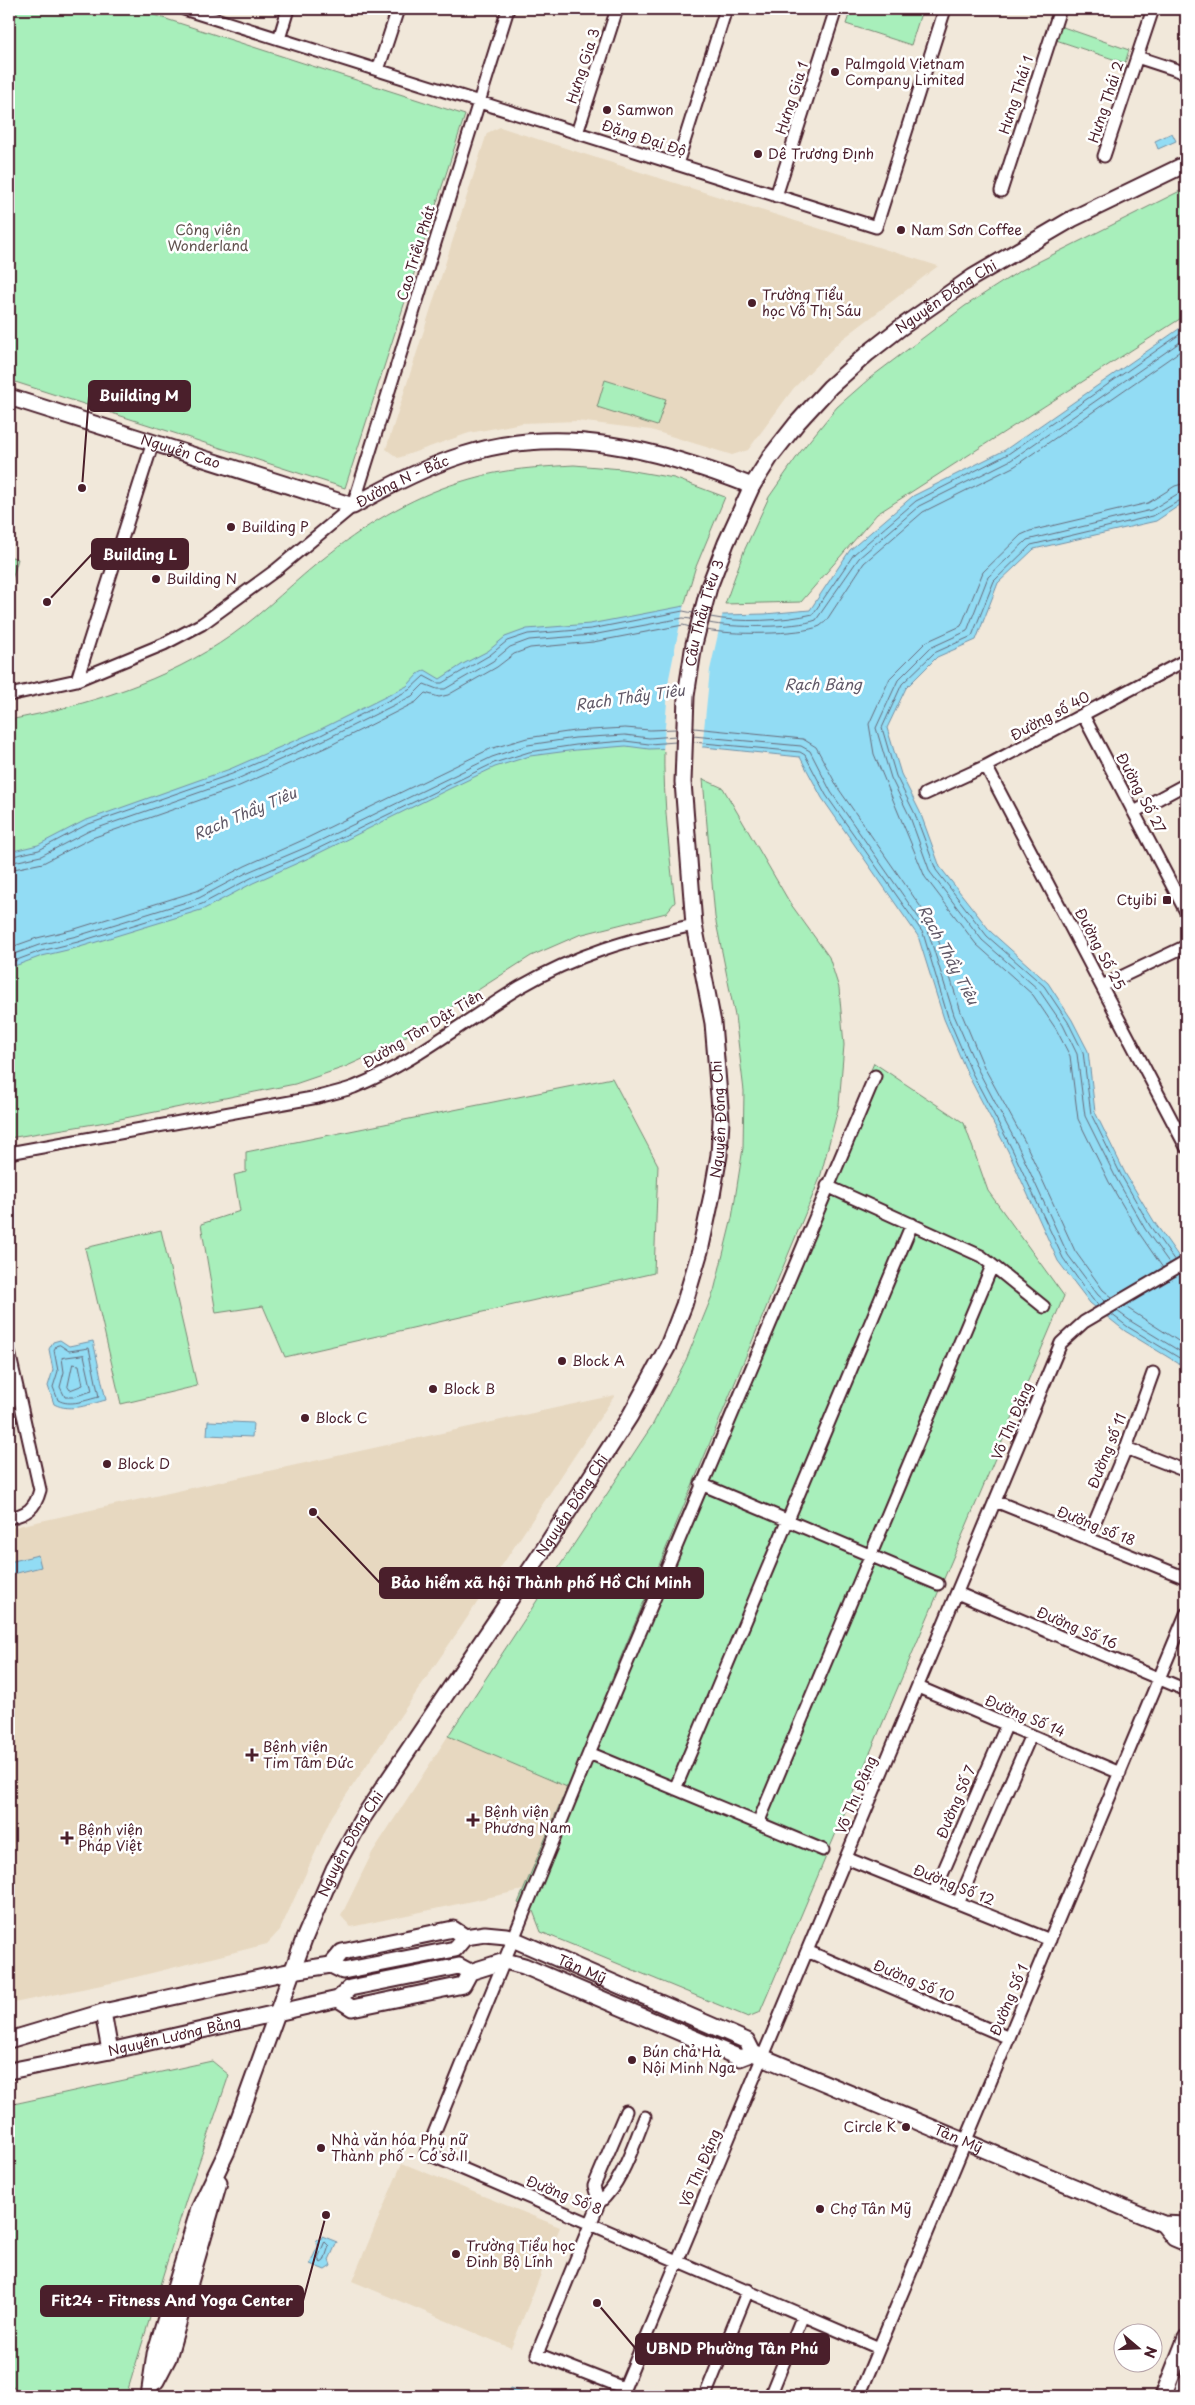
<svg xmlns="http://www.w3.org/2000/svg" width="1195" height="2405" font-family="'Playpen Sans',sans-serif">
<style>
.built{fill:#e7d8c0}
.green{fill:#a8efbb;stroke:#798773}
.water{fill:#92dcf4;stroke:#7590a4}
.pier{fill:#f1e8da}
.lines{fill:none;stroke-linecap:round;stroke-linejoin:round}
.shore{stroke:#676b7b;stroke-width:1}
.street-casing{stroke:#4a1f2b;stroke-width:15}
.secondary-casing{stroke:#4a1f2b;stroke-width:19}
.street{stroke:#fff;stroke-width:11}
.secondary{stroke:#fff;stroke-width:15}
.poi-dot{fill:#4a1f2b;stroke:#fff;stroke-width:2}
.labels{text-anchor:middle;stroke-width:5;stroke-linejoin:round;paint-order:stroke}
.poi-label{font-size:14px;fill:#4a1f2b;stroke:#fff;text-anchor:start}
.street-label{font-size:14px;fill:#4a1f2b;stroke:#fff}
.park-label{font-size:14px;fill:#62534f;stroke:#fff}
.water-label{font-size:15px;font-style:italic;fill:#605867;stroke:#fff}
.leader{fill:none;stroke:#4a1f2b;stroke-width:2}
.callout-dot{fill:#4a1f2b;stroke:#fff;stroke-width:2}
.callout{fill:#4a1f2b;stroke:#4a1f2b;stroke-width:2}
.callout-label{font-size:15px;text-anchor:middle;font-weight:bold;fill:#fff}
</style>
<rect width="100%" height="100%" fill="#f1e8da"/>
<filter id="ink" filterUnits="userSpaceOnUse"><feTurbulence type="fractalNoise" baseFrequency=".02" numOctaves="2"/><feDisplacementMap in="SourceGraphic" scale="10" xChannelSelector="R" yChannelSelector="G"/><feConvolveMatrix kernelMatrix="1 2 1 2 8 2 1 2 1" color-interpolation-filters="sRGB"/></filter>
<g filter="url(#ink)">
<path class="built" d="M 500,127 L 656,177 L 938,266 L 840,341 L 793,389 L 748,450 L 732,455 L 651,430 L 577,421 L 522,423 L 469,433 L 398,458 L 386,449 L 487,133 Z
M 615,1395 L 461,1627 L 332,1816 L 280,1930 L 267,1944 L 116,1982 L 9,2004 L 9,1528 Z
M 448,1736 L 567,1787 L 523,1890 L 351,1927 L 341,1916 L 372,1853 Z
M 402,2163 L 560,2227 L 511,2348 L 352,2281 Z"/>
<path class="green" d="M 9,9 L 135,9 L 465,115 L 345,488 L 9,380 Z
M 851,9 L 908,9 L 921,13 L 911,45 L 846,24 Z
M 1060,26 L 1129,50 L 1125,63 L 1056,40 Z
M 1186,188 L 1186,315 L 877,514 L 801,602 L 725,604 L 744,551 L 769,497 L 801,451 L 837,407 L 870,378 L 965,306 L 1018,272 Z
M 605,380 L 666,399 L 657,426 L 597,407 Z
M 574,465 L 622,469 L 674,478 L 725,497 L 695,569 L 684,606 L 9,879 L 9,720 C 88,705 165,682 232,635 C 266,611 295,580 328,555 C 371,521 417,494 470,479 C 503,469 540,467 574,465 Z
M 9,556 L 18,559 L 9,590 Z
M 665,720 C 661,781 668,842 675,902 L 666,913 L 579,935 L 531,956 L 389,1047 L 345,1067 L 295,1084 L 100,1123 L 9,1138 L 9,943 L 437,773 Z
M 703,779 L 723,788 L 790,903 L 829,957 L 839,988 L 844,1045 L 839,1105 L 820,1178 L 608,1688 L 874,1063 L 964,1123 L 988,1191 L 1064,1296 L 760,2012 L 748,2017 L 541,1932 L 533,1911 L 518,1903 L 567,1787 L 448,1736 L 653,1424 L 686,1360 L 714,1291 L 732,1218 L 743,1148 L 744,1091 L 735,1016 L 715,917 Z
M 612,1078 L 658,1165 L 654,1273 L 285,1357 L 263,1306 L 216,1313 L 201,1224 L 240,1211 L 234,1175 L 246,1172 L 246,1152 Z
M 161,1230 L 197,1386 L 121,1404 L 85,1248 Z
M 212,2061 L 229,2075 L 186,2200 L 126,2396 L 23,2396 L 9,2382 L 9,2105 Z"/>
<path class="water" d="M 1172,133 L 1176,141 L 1158,149 L 1155,141 Z
M 1186,324 L 1186,501 L 1156,521 L 1034,549 L 998,583 L 976,640 L 937,657 L 906,688 L 887,728 L 901,774 L 920,812 L 940,867 L 991,932 L 1048,983 L 1072,1020 L 1088,1051 L 1095,1112 L 1125,1173 L 1155,1223 L 1186,1267 L 1186,1368 L 1125,1331 L 1090,1303 L 1058,1261 L 1008,1151 L 968,1075 L 944,1019 L 918,936 L 822,798 L 800,757 L 704,747 L 649,749 L 626,746 L 576,750 L 530,756 L 495,767 L 451,788 L 311,857 L 253,883 L 204,909 L 80,947 L 42,956 L 9,968 L 9,852 L 38,845 L 84,821 L 230,769 L 319,730 L 407,686 L 418,674 L 425,670 L 440,679 L 463,664 L 488,651 L 505,637 L 527,629 L 590,624 L 684,606 L 723,615 L 765,614 L 810,610 L 850,550 L 913,496 L 1005,450 Z
M 60,1340 L 69,1346 L 93,1341 L 106,1400 C 89,1404 71,1413 54,1404 L 48,1386 L 53,1370 L 49,1349 L 53,1342 Z
M 208,1421 L 253,1423 L 252,1437 L 207,1435 Z
M 38,1555 L 41,1567 L 9,1575 L 9,1562 Z
M 322,2236 L 337,2242 L 329,2260 L 331,2266 L 325,2270 L 310,2264 L 318,2246 L 316,2240 L 321,2239 Z
M 510,2388 L 533,2396 L 507,2396 Z"/>
<path class="pier" d="M 684,604 L 723,612 L 710,670 L 702,749 L 663,751 L 669,678 Z"/>
<g class="lines">
<path class="shore" d="M 710,617 C 738,623 785,621 813,614 L 854,554 L 916,501 L 1008,454 L 1186,330
M 709,623 C 730,628 796,628 816,620 L 859,558 L 919,506 L 1011,460 L 1186,338
M 707,630 C 728,635 801,635 820,626 L 826,621 L 864,563 L 923,512 L 1015,466 L 1186,347
M 694,728 L 803,739 L 816,747 L 838,788 L 934,926 L 961,1012 L 984,1067 L 1025,1142 L 1075,1251 L 1103,1290 L 1112,1297
M 693,736 L 801,746 L 810,751 L 831,792 L 928,931 L 954,1015 L 978,1070 L 1018,1146 L 1068,1255 L 1098,1295 L 1105,1301
M 693,742 L 800,752 L 805,755 L 826,795 L 923,933 L 948,1017 L 972,1073 L 1012,1149 L 1063,1258 L 1093,1300 L 1100,1305
M 9,857 L 39,850 L 86,825 L 232,774 L 321,735 L 409,690 L 424,676 L 437,683 L 442,683 L 490,655 L 507,641 L 528,634 L 591,629 L 683,611 L 693,613
M 9,863 L 41,856 L 89,831 L 235,780 L 324,740 L 412,696 L 424,684 L 437,689 L 445,689 L 493,661 L 510,647 L 529,640 L 592,635 L 683,618 L 691,619
M 9,870 L 43,863 L 92,838 L 237,787 L 327,747 L 416,702 L 425,693 L 439,697 L 448,695 L 497,667 L 514,654 L 530,648 L 593,642 L 683,625 L 690,627
M 9,948 L 37,938 L 75,929 L 197,891 L 245,866 L 303,840 L 490,749 L 527,738 L 574,731 L 625,728 L 650,730 L 676,729
M 9,956 L 39,945 L 77,936 L 199,898 L 248,872 L 307,847 L 492,757 L 528,745 L 575,738 L 625,735 L 649,738 L 676,736
M 9,963 L 41,951 L 78,942 L 202,904 L 251,878 L 309,853 L 494,763 L 529,752 L 576,745 L 625,741 L 649,744 L 676,742
M 1175,1261 L 1150,1226 L 1121,1175 L 1091,1114 L 1083,1052 L 1068,1022 L 1044,986 L 987,936 L 936,870 L 915,814 L 896,776 L 882,728 L 902,684 L 934,653 L 972,636 L 994,581 L 1031,545 L 1153,516 L 1186,497
M 1170,1264 L 1145,1229 L 1116,1178 L 1085,1116 L 1077,1054 L 1063,1025 L 1039,990 L 982,940 L 930,872 L 910,817 L 891,778 L 876,728 L 898,680 L 930,648 L 967,631 L 988,577 L 1027,540 L 1151,510 L 1179,493 L 1186,491
M 1163,1268 L 1139,1233 L 1109,1182 L 1078,1119 L 1070,1056 L 1056,1029 L 1033,995 L 976,944 L 925,877 L 874,754 L 869,724 L 890,678 L 926,642 L 961,626 L 983,572 L 1021,535 L 1030,531 L 1148,503 L 1175,486 L 1186,483
M 1124,1306 L 1186,1346
M 1117,1311 L 1132,1322 L 1186,1355
M 1111,1314 L 1128,1327 L 1186,1362
M 60,1345 L 69,1351 L 89,1348 L 99,1397 C 86,1400 70,1407 58,1400 L 53,1387 L 58,1371 L 54,1350 L 56,1346 Z
M 84,1355 L 92,1391 L 73,1397 L 65,1397 L 60,1387 L 64,1372 L 62,1358 Z
M 73,1364 L 79,1365 L 83,1385 L 70,1390 L 68,1387 Z
M 325,2242 L 329,2246 L 324,2261 L 321,2263 L 318,2259 Z"/>
<defs>
<path id="street" d="M 184,9 L 876,227 L 945,9
M 279,39 L 288,9
M 1137,57 L 1186,73
M 378,70 L 398,9
M 577,133 L 617,9
M 1104,156 L 1153,9
M 677,164 L 726,9
M 1001,191 L 1060,9
M 776,196 L 836,9
M 77,680 L 153,442
M 9,695 L 77,680 L 164,644 L 202,624 L 276,570 L 353,506 L 508,9
M 1083,715 L 1186,912
M 986,766 L 1186,1147
M 925,794 L 986,766 L 1186,660
M 1134,812 L 1186,784
M 1102,986 L 1186,946
M 875,1076 L 589,1753 L 426,2153 L 879,2348
M 9,1153 L 318,1097 C 330,1094 343,1091 354,1087 C 414,1063 465,1020 520,987 C 577,954 630,939 694,925
M 827,1186 L 981,1256 L 1044,1307
M 9,1352 L 40,1490 C 35,1509 27,1514 9,1518
M 1126,1448 L 1186,1471
M 701,1484 L 938,1584
M 995,1501 L 1186,1578
M 1088,1538 L 1126,1448 L 1153,1373
M 957,1593 L 1186,1690
M 918,1687 L 1120,1773
M 589,1753 L 823,1850
M 675,1789 L 912,1224
M 758,1823 L 992,1266
M 846,1858 L 1050,1940
M 934,1893 L 1007,1724
M 958,1903 L 1031,1735
M 807,1951 L 1009,2038
M 599,2203 C 623,2182 633,2145 645,2117
M 624,2388 L 537,2354 L 599,2203 L 594,2186 L 626,2111
M 621,2396 L 1061,1343 L 1084,1322 L 1186,1262
M 705,2396 L 748,2290
M 770,2396 L 803,2315
M 859,2396 L 1186,1614"/>
<g id="secondary">
<path id="s1" d="M 9,397 L 353,506 C 388,486 425,467 463,455 C 561,423 661,450 752,486"/>
<path id="s2" d="M 331,1965 L 342,1952 L 453,1929 L 465,1937 L 485,1934 L 506,1936 L 747,2041 L 753,2053 L 1163,2224 L 1186,2225"/>
<path d="M 338,1999 L 352,2008 L 463,1985 L 470,1972 L 505,1961 L 524,1966 L 740,2058 L 753,2053"/>
<path d="M 103,2012 L 110,2051"/>
<path d="M 9,2040 L 103,2012 L 292,1971 L 331,1965 L 343,1971 L 455,1949 L 465,1937"/>
<path id="s3" d="M 9,2071 L 110,2051 L 338,1999 L 350,1988 L 459,1966 L 470,1972"/>
<path d="M 1163,2224 L 1174,2238 L 1186,2243"/>
<path d="M 156,2381 L 168,2358 L 219,2182"/>
<path id="s4" d="M 149,2396 L 155,2354 L 199,2209 L 227,2151 L 304,1939 L 334,1869 L 362,1819 L 542,1552 L 630,1416 L 668,1346 L 684,1305 L 700,1251 L 712,1195 L 719,1155 L 721,1120 L 713,1023 L 694,925 L 683,782 L 686,696 L 694,644 L 709,587 L 726,543 L 752,486 L 771,456 L 797,423 L 830,387 L 868,353 L 900,328 L 973,277 L 1072,219 L 1186,164"/>
<path d="M 1163,2396 L 1186,2338"/>
<path d="M 1181,2396 L 1186,2382"/>
</g>
</defs>
<use href="#street" class="street-casing"/>
<use href="#secondary" class="secondary-casing"/>
<use href="#street" class="street"/>
<use href="#secondary" class="secondary"/>
</g>
</g>
<g class="poi-dot">
<circle cx="835" cy="72" r="5"/>
<circle cx="607" cy="110" r="5"/>
<circle cx="758" cy="154" r="5"/>
<circle cx="901" cy="230" r="5"/>
<circle cx="752" cy="303" r="5"/>
<circle cx="231" cy="527" r="5"/>
<circle cx="156" cy="579" r="5"/>
<rect x="1162" y="895" width="10" height="10" rx="2.5"/>
<circle cx="562" cy="1361" r="5"/>
<circle cx="433" cy="1389" r="5"/>
<circle cx="305" cy="1418" r="5"/>
<circle cx="107" cy="1464" r="5"/>
<path d="M249.5 1747.5h5v5h5v5h-5v5h-5v-5h-5v-5h5z"/>
<path d="M470.5 1812.5h5v5h5v5h-5v5h-5v-5h-5v-5h5z"/>
<path d="M64.5 1830.5h5v5h5v5h-5v5h-5v-5h-5v-5h5z"/>
<circle cx="632" cy="2060" r="5"/>
<circle cx="906" cy="2127" r="5"/>
<circle cx="321" cy="2148" r="5"/>
<circle cx="820" cy="2209" r="5"/>
<circle cx="456" cy="2254" r="5"/>
</g>
<g class="labels">
<g class="poi-label">
<text x="845" y="69">Palmgold Vietnam<tspan x="845" dy="16">Company Limited</tspan></text>
<text x="617" y="115">Samwon</text>
<text x="768" y="159">Dê Trương Định</text>
<text x="911" y="235">Nam Sơn Coffee</text>
<text x="762" y="300">Trường Tiểu<tspan x="762" dy="16">học Vỗ Thị Sáu</tspan></text>
<text x="241" y="532">Building P</text>
<text x="166" y="584">Building N</text>
<text x="1157" y="905" text-anchor="end">Ctyibi</text>
<text x="572" y="1366">Block A</text>
<text x="443" y="1394">Block B</text>
<text x="315" y="1423">Block C</text>
<text x="117" y="1469">Block D</text>
<text x="263" y="1752">Bệnh viện<tspan x="263" dy="16">Tim Tâm Đức</tspan></text>
<text x="484" y="1817">Bệnh viện<tspan x="484" dy="16">Phương Nam</tspan></text>
<text x="78" y="1835">Bệnh viện<tspan x="78" dy="16">Pháp Việt</tspan></text>
<text x="642" y="2057">Bún chả Hà<tspan x="642" dy="16">Nội Minh Nga</tspan></text>
<text x="896" y="2132" text-anchor="end">Circle K</text>
<text x="331" y="2145">Nhà văn hóa Phụ nữ<tspan x="331" dy="16">Thành phố - Cơ sở II</tspan></text>
<text x="830" y="2214">Chợ Tân Mỹ</text>
<text x="466" y="2251">Trường Tiểu học<tspan x="466" dy="16">Đinh Bộ Lĩnh</tspan></text>
</g>
<g class="street-label">
<text transform="translate(583 66) rotate(-72)" y="5">Hưng Gia 3</text>
<text transform="translate(1016 95) rotate(-72)" y="5">Hưng Thái 1</text>
<text transform="translate(792 98) rotate(-72)" y="5">Hưng Gia 1</text>
<text transform="translate(1106 102) rotate(-72)" y="5">Hưng Thái 2</text>
<text transform="translate(644 138) rotate(18)" y="5">Đặng Đại Độ</text>
<text transform="translate(416 253) rotate(-73)" y="5">Cao Triều Phát</text>
<text dy="5" stroke="none"><textPath href="#s4" startOffset="2336">Nguyễn Đổng Chi</textPath></text>
<text dy="5" stroke="none"><textPath href="#s1" startOffset="180">Nguyễn Cao</textPath></text>
<text dy="5" stroke="none"><textPath href="#s1" startOffset="416">Đường N - Bắc</textPath></text>
<text dy="5" stroke="none"><textPath href="#s4" startOffset="1926">Cầu Thầy Tiêu 3</textPath></text>
<text transform="translate(1050 716) rotate(-28)" y="5">Đường số 40</text>
<text transform="translate(1141 793) rotate(62)" y="5">Đường Số 27</text>
<text transform="translate(1100 949) rotate(62)" y="5">Đường Số 25</text>
<text transform="translate(423 1029) rotate(-31)" y="5">Đường Tôn Dật Tiên</text>
<text dy="5" stroke="none"><textPath href="#s4" startOffset="1415">Nguyễn Đổng Chi</textPath></text>
<text transform="translate(1012 1421) rotate(-67)" y="5">Võ Thị Đặng</text>
<text transform="translate(1107 1451) rotate(-68)" y="5">Đường số 11</text>
<text dy="5" stroke="none"><textPath href="#s4" startOffset="995">Nguyễn Đổng Chi</textPath></text>
<text transform="translate(1096 1526) rotate(22)" y="5">Đường số 18</text>
<text transform="translate(1077 1628) rotate(23)" y="5">Đường Số 16</text>
<text transform="translate(1025 1716) rotate(23)" y="5">Đường Số 14</text>
<text transform="translate(856 1795) rotate(-67)" y="5">Võ Thị Đặng</text>
<text transform="translate(956 1802) rotate(-67)" y="5">Đường Số 7</text>
<text dy="5" stroke="none"><textPath href="#s4" startOffset="590">Nguyễn Đổng Chi</textPath></text>
<text transform="translate(954 1885) rotate(22)" y="5">Đường Số 12</text>
<text dy="5" stroke="none"><textPath href="#s2" startOffset="269">Tân Mỹ</textPath></text>
<text transform="translate(914 1981) rotate(23)" y="5">Đường Số 10</text>
<text transform="translate(1009 2000) rotate(-67)" y="5">Đường Số 1</text>
<text dy="5" stroke="none"><textPath href="#s3" startOffset="169">Nguyễn Lương Bằng</textPath></text>
<text dy="5" stroke="none"><textPath href="#s2" startOffset="685">Tân Mỹ</textPath></text>
<text transform="translate(700 2168) rotate(-67)" y="5">Võ Thị Đặng</text>
<text transform="translate(564 2195) rotate(22)" y="5">Đường Số 8</text>
</g>
<g class="park-label">
<text x="208" y="235">Công viên<tspan x="208" dy="16">Wonderland</tspan></text>
</g>
<g class="water-label">
<text x="823" y="690">Rạch Bàng</text>
<text transform="translate(630 698) rotate(-8)" y="5">Rạch Thầy Tiêu</text>
<text transform="translate(245 814) rotate(-23)" y="5">Rạch Thầy Tiêu</text>
<text transform="translate(948 955) rotate(62)" y="5">Rạch Thầy Tiêu</text>
</g>
</g>
<path class="leader" d="M82 488L89 396M47 602L92 554M313 1512L380 1583M326 2215L303 2301M597 2303L636 2349"/>
<g class="callout-dot">
<circle cx="82" cy="488" r="5"/>
<circle cx="47" cy="602" r="5"/>
<circle cx="313" cy="1512" r="5"/>
<circle cx="326" cy="2215" r="5"/>
<circle cx="597" cy="2303" r="5"/>
</g>
<g class="callout">
<rect x="89" y="381" width="101" height="30" rx="5"/>
<rect x="92" y="539" width="96" height="30" rx="5"/>
<rect x="380" y="1568" width="323" height="30" rx="5"/>
<rect x="41" y="2286" width="262" height="30" rx="5"/>
<rect x="636" y="2334" width="193" height="30" rx="5"/>
</g>
<g class="callout-label">
<text x="139" y="401">Building M</text>
<text x="140" y="560">Building L</text>
<text x="541" y="1588">Bảo hiểm xã hội Thành phố Hồ Chí Minh</text>
<text x="172" y="2306">Fit24 - Fitness And Yoga Center</text>
<text x="732" y="2354">UBND Phường Tân Phú</text>
</g>
<rect width="1195" height="2405" fill="none" stroke="#fff" stroke-width="30"/>
<rect x="15" y="15" width="1165" height="2375" fill="none" stroke="#4a1f2b" stroke-width="2" filter="url(#ink)"/>
<g transform="translate(1138 2348) rotate(109)"><circle r="24" fill="#ffffff" stroke="#b7a5aa"/>
<path d="M0-4L9 19L0 12L-9 19Z" fill="#4a1f2b"/>
<text y="-8" font-size="14" font-weight="bold" text-anchor="middle" fill="#4a1f2b">N</text>
</g>
</svg>
